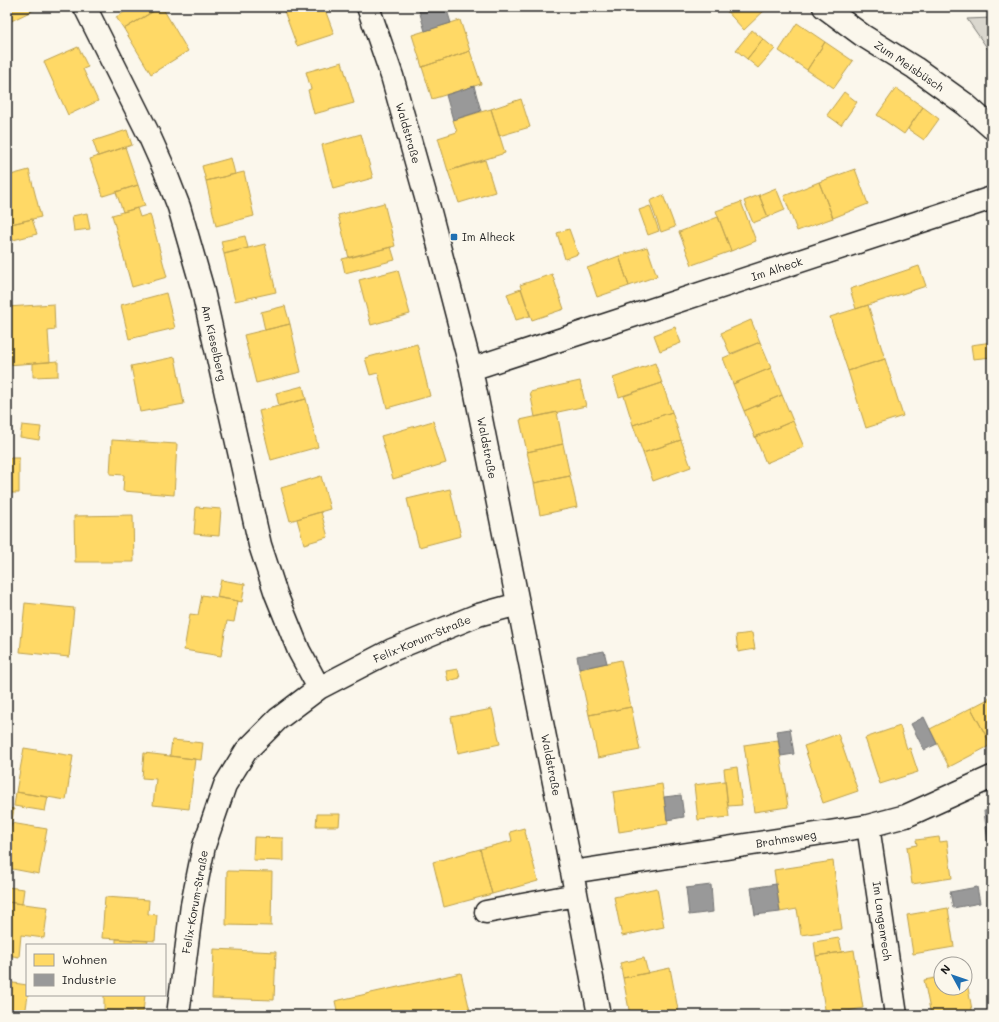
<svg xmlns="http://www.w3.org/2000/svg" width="999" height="1022" font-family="Mali,sans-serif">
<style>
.green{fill:#dad7ce;stroke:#7b7a75}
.homes{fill:#ffd966;stroke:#bba050}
.industry{fill:#999;stroke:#747474}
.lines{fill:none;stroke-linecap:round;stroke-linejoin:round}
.minor-casing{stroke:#1c1c1c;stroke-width:25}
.minor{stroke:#fbf7ec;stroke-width:22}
.poi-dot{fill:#1f6fb2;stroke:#fbf7ec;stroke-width:1.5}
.labels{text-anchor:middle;stroke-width:4;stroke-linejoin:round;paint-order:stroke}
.street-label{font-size:11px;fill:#1c1c1c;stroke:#fbf7ec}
.poi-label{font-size:11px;fill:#1c1c1c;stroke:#fbf7ec;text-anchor:start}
</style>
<rect width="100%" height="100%" fill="#fbf7ec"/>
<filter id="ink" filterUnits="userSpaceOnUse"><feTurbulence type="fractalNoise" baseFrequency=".025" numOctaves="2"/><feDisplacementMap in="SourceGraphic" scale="8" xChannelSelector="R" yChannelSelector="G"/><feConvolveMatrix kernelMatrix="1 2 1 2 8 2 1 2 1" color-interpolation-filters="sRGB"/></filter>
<g filter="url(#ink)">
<path class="green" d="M 992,18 L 992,55 L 967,19 Z"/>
<path class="homes" d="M 7,7 L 40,7 L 7,23 Z
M 133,7 L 152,7 L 154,11 L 124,29 L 116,17 Z
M 160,7 L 162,7 L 188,51 L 151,74 L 124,29 Z
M 295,7 L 324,7 L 334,34 L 297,46 L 284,11 Z
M 723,7 L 768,7 L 744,30 Z
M 460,20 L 470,51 L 422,67 L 412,35 Z
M 797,23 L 825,42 L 807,70 L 779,51 Z
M 752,30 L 763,39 L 747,59 L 736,50 Z
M 763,39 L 775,49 L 758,68 L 747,59 Z
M 825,42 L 853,61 L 834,88 L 807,70 Z
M 78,47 L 88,67 L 83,69 L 98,101 L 68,115 L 44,62 Z
M 470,51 L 481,84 L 432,99 L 422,67 Z
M 342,62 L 354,103 L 314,114 L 308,90 L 311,89 L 306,72 Z
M 896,88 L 923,107 L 904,134 L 877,115 Z
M 844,92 L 857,102 L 841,125 L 827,115 Z
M 521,99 L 530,127 L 499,136 L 491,109 Z
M 923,107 L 939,119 L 924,140 L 908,129 Z
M 491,109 L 505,153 L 448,171 L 438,138 L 457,132 L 453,120 Z
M 127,130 L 132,145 L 98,156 L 93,141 Z
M 361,134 L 373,178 L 333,189 L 322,145 Z
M 125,147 L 138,185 L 103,196 L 90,159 Z
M 231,158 L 235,174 L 206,181 L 202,166 Z
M 485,160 L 495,192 L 459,203 L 448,171 Z
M 855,169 L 868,204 L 833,218 L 819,182 Z
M 29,170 L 41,217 L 7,225 L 7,176 Z
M 244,172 L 254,216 L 216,226 L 206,181 Z
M 819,182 L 833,218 L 797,231 L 784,196 Z
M 138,185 L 145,206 L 123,212 L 116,192 Z
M 776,188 L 785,210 L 768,217 L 759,195 Z
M 663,195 L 675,227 L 661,232 L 650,201 Z
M 759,195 L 768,217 L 753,223 L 744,201 Z
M 741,202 L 756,241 L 731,251 L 716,211 Z
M 384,203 L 395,246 L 349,258 L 338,215 Z
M 650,206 L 659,231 L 648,235 L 639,210 Z
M 137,208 L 140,217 L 150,214 L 167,277 L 132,287 L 112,215 Z
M 87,213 L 90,229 L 74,231 L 72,216 Z
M 718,217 L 731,251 L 692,265 L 679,232 Z
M 32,219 L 37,234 L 9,241 L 7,232 L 7,225 Z
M 569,229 L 578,254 L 565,259 L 557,233 Z
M 245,236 L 248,248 L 224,254 L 221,241 Z
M 265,244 L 276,292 L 235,301 L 224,254 Z
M 391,247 L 395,260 L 345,273 L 342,259 Z
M 647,247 L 657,276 L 629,286 L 619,256 Z
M 619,256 L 629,286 L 597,297 L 587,268 Z
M 919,266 L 926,286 L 856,309 L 850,289 Z
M 398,270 L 410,314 L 371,325 L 359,280 Z
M 552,274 L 564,309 L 532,320 L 520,285 Z
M 521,289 L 530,316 L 516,320 L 507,294 Z
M 166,293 L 175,328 L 129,339 L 121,305 Z
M 54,304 L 55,330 L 48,331 L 50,362 L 7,365 L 7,307 Z
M 868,305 L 885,359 L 848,371 L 830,317 Z
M 285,306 L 290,324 L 265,330 L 261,312 Z
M 751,320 L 760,342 L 730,354 L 721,333 Z
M 290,324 L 301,372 L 256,383 L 244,335 Z
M 675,327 L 681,343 L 660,351 L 654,335 Z
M 760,342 L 771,368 L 733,384 L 723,358 Z
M 992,342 L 992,357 L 973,359 L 971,345 Z
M 417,344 L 430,396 L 387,408 L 378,373 L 370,375 L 365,358 Z
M 175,357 L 184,404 L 140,412 L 131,366 Z
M 885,359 L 903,416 L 866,428 L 848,371 Z
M 58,361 L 58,376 L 33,377 L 33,363 Z
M 655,363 L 662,383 L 619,397 L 613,378 Z
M 771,368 L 782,395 L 744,411 L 733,384 Z
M 580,381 L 586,406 L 535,417 L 530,392 Z
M 662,383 L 672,412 L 633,425 L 624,396 Z
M 303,386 L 306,399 L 279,406 L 276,393 Z
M 782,395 L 793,421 L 755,437 L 744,411 Z
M 306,399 L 318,447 L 271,460 L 259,411 Z
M 557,412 L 563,444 L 527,452 L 520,420 Z
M 672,412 L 681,440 L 643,453 L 633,425 Z
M 433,421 L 446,463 L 393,479 L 381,436 Z
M 793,421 L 804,447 L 766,463 L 755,437 Z
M 22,425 L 41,427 L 39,440 L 20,437 Z
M 112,440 L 177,444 L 174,495 L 123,491 L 124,475 L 110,474 Z
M 681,440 L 691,467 L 653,481 L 643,453 Z
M 563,444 L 570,476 L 534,483 L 527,452 Z
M 7,458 L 19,458 L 19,493 L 7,493 Z
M 321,476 L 330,509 L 290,521 L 281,488 Z
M 570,476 L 577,507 L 540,515 L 534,483 Z
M 450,489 L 461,536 L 419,547 L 407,499 Z
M 196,507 L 221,509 L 219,536 L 194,534 Z
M 321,512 L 328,537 L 304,544 L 297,519 Z
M 133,515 L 134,562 L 75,562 L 74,516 Z
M 221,580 L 245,584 L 242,602 L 217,597 Z
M 202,595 L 238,601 L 234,622 L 227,621 L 221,656 L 184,650 L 190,614 L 198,615 Z
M 25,603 L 74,608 L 69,657 L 20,652 Z
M 752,633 L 755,649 L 738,652 L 736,635 Z
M 621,660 L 631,707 L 589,715 L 579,669 Z
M 458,669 L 460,678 L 448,681 L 446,671 Z
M 992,697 L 992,745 L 991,745 L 971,708 Z
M 631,707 L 640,750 L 598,758 L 589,715 Z
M 971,708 L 991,745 L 949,767 L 930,729 Z
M 492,709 L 500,744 L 458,753 L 451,717 Z
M 900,726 L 907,749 L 910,748 L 918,772 L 880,784 L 865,738 Z
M 838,734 L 858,791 L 823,803 L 804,746 Z
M 172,740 L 203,743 L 201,760 L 170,756 Z
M 778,740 L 788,807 L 754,812 L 744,745 Z
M 24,748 L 73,756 L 66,800 L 16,792 Z
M 144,753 L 195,759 L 189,809 L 153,805 L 156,779 L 142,778 Z
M 737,767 L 742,805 L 728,806 L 724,769 Z
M 725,781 L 729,817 L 698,820 L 694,785 Z
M 662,784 L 668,824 L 619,832 L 613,792 Z
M 16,792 L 48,797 L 45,811 L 14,806 Z
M 7,808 L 14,809 L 9,837 L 7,836 Z
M 317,814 L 340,814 L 339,826 L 316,826 Z
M 11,823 L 47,829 L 39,874 L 7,868 L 7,846 Z
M 524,828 L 538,881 L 492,894 L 480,849 L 512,841 L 510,832 Z
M 254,837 L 283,838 L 283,861 L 253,860 Z
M 939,837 L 940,842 L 947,841 L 952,878 L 912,884 L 907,847 L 917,845 L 916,840 Z
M 480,849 L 492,894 L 444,907 L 433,862 Z
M 833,861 L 842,929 L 801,935 L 797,909 L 780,912 L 774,870 Z
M 227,871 L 272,872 L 271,926 L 226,925 Z
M 7,887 L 24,889 L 22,904 L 7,902 Z
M 657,888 L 664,927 L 622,936 L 614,897 Z
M 105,897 L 149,900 L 148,914 L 157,915 L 155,941 L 102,938 Z
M 7,902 L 48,907 L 44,938 L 21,935 L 19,957 L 7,955 Z
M 948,908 L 954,947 L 913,954 L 907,915 Z
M 839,938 L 842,952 L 816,956 L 814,942 Z
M 116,939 L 148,941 L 147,945 L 116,945 Z
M 214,949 L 276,952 L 274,1000 L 212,998 Z
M 854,950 L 863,1008 L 826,1015 L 816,956 Z
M 644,958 L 648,973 L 623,978 L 620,963 Z
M 670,968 L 679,1015 L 630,1015 L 623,978 Z
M 965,972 L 973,1015 L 931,1015 L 924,980 L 941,977 L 941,988 L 965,988 Z
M 461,973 L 471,1015 L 338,1015 L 335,1001 Z
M 7,982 L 27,985 L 27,995 L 28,995 L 25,1015 L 7,1015 Z
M 104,995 L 145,995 L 143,1012 L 104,1010 Z"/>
<path class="industry" d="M 418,7 L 446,7 L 451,23 L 425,31 Z
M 474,86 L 481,111 L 453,120 L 446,95 Z
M 604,651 L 607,663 L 579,669 L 577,656 Z
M 924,717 L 937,744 L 924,750 L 911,724 Z
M 790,729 L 794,754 L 781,756 L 777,731 Z
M 681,795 L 684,817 L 667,820 L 664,797 Z
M 992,810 L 992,842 L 988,843 L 984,811 Z
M 776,884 L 780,912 L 755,915 L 751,888 Z
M 711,885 L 713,912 L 689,915 L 686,888 Z
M 977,887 L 980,903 L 953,908 L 950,892 Z"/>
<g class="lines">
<defs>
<path id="minor" d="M 85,7 L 148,133 L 165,171 L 179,207 L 202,287 L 260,545 L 276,594 L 299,651 L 319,688
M 368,7 L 392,76 L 429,208 L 471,369 L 572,872 L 599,1015
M 824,7 L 862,35 L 915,68 L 965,104 L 992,128
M 471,369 L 992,198
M 868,826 L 896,1015
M 572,872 L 868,826 L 906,816 L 992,777
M 486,912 L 576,895
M 178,1015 L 192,905 L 204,846 L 225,785 L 246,751 L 278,719 L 319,688 L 392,650 L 478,615 L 518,604"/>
</defs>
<use href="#minor" class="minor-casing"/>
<use href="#minor" class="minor"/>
</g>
</g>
<rect class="poi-dot" x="450" y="233" width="8" height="8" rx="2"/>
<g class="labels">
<g class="street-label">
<text transform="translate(909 66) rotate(34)" y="4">Zum Meisbüsch</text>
<text transform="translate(408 133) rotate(74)" y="4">Waldstraße</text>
<text transform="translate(777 269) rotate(-18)" y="4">Im Alheck</text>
<text transform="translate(214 343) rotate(77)" y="4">Am Kieselberg</text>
<text transform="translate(487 448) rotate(79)" y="4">Waldstraße</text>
<text transform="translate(422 639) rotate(-23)" y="4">Felix-Korum-Straße</text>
<text transform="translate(551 765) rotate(79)" y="4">Waldstraße</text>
<text transform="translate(786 839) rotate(-9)" y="4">Brahmsweg</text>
<text transform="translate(195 902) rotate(-80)" y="4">Felix-Korum-Straße</text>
<text transform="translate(882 921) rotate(82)" y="4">Im Langenrech</text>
</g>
<g class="poi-label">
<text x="462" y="241">Im Alheck</text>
</g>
</g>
<rect width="999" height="1022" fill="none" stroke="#fbf7ec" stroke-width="24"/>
<rect x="12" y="12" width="975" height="998" fill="none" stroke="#1c1c1c" stroke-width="1.5" filter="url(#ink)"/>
<rect x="26" y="944" width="140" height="52" fill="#fbf7ec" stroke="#a29f99"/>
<rect x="34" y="954" width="20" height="12" fill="#ffd966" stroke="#a29f99"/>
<text x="62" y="964" font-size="12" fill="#1c1c1c">Wohnen</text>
<rect x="34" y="974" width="20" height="12" fill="#999999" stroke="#a29f99"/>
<text x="62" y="984" font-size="12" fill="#1c1c1c">Industrie</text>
<g transform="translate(953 976) rotate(310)"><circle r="19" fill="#fbf7ec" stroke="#a29f99"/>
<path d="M0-3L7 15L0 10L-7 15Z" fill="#1f6fb2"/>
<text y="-6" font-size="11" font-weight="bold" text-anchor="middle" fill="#1c1c1c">N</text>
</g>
</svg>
